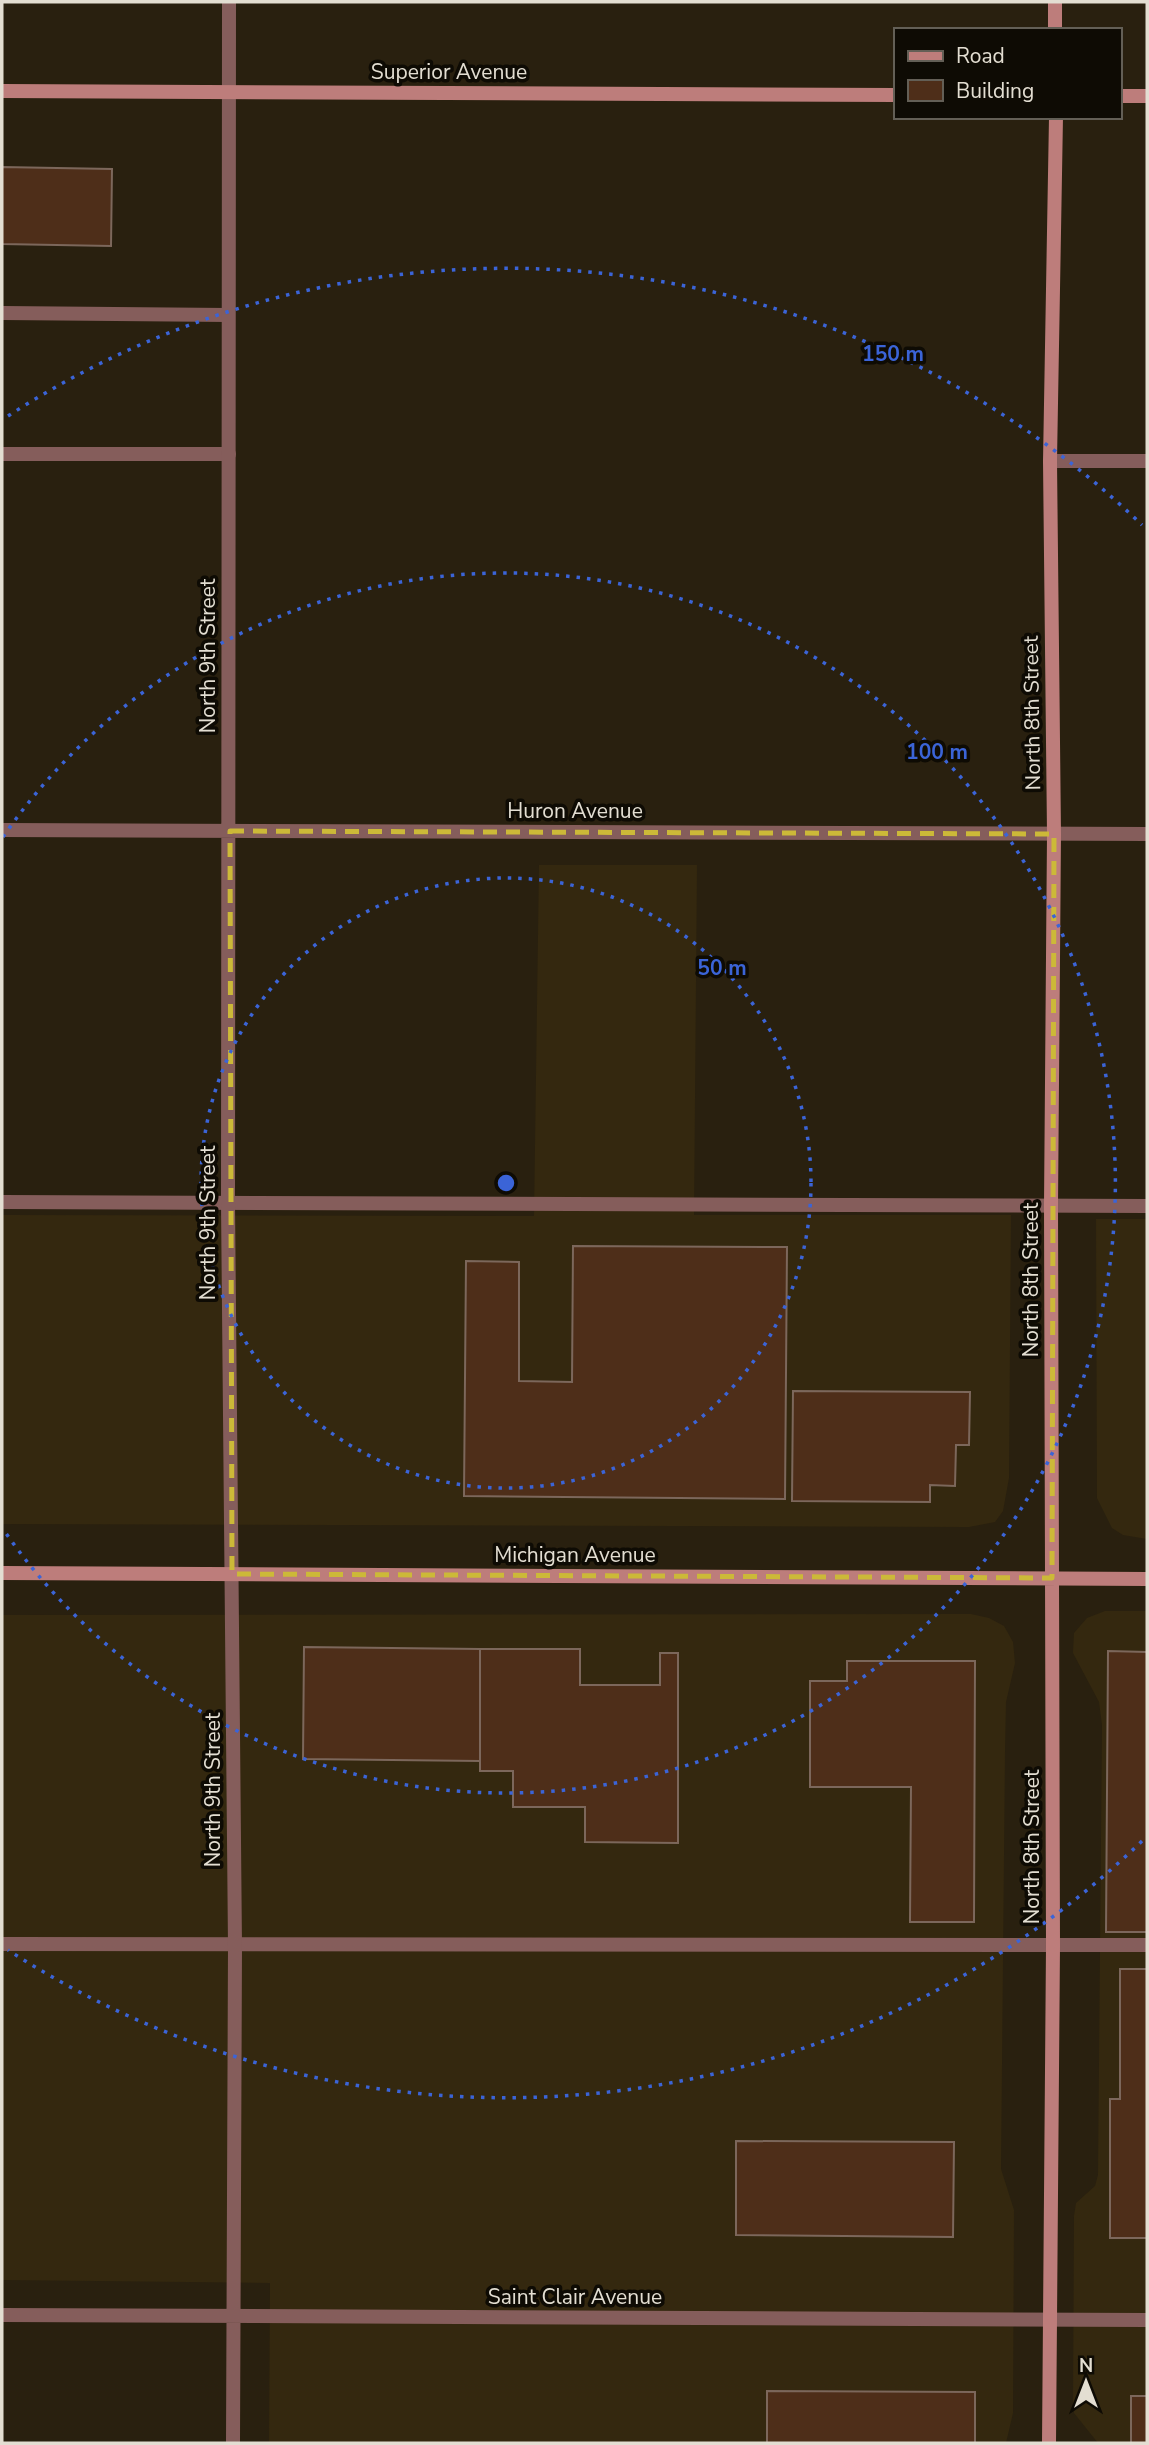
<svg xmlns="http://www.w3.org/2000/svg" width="1149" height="2445" font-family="'Nunito Sans',sans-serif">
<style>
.built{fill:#34280f}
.building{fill:#4e2e19;stroke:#7c675b;stroke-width:2}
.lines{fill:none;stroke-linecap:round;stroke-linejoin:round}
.lane{stroke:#855d5b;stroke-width:14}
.street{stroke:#855d5b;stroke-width:14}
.secondary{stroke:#bd7d7b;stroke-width:14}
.marked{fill:none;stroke:#ccb938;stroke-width:5;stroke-dasharray:14 9;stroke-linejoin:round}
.ring{fill:none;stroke:#3b64d7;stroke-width:3.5;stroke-dasharray:3.5 7}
.labels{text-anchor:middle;stroke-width:7;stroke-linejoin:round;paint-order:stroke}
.street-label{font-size:21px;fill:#e3ded2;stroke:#0e0b04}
.centre{fill:#3b64d7;stroke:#0e0b04;stroke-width:3.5}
.ring-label{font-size:21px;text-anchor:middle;font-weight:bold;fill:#3b64d7;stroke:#0e0b04;stroke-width:7;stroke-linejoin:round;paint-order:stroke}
</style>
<rect width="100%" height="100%" fill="#29200f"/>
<path class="built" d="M 539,865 L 697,865 L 694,1215 L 1011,1215 L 1009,1478 L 1003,1511 L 995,1522 L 969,1527 L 2,1524 L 2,1215 L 534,1216 Z
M 1096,1219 L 1147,1219 L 1147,1539 L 1123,1535 L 1112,1528 L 1097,1498 Z
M 1105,1611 L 1147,1611 L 1147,2443 L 1098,2443 L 1074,2413 L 1073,2403 L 1074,2216 L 1076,2203 L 1095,2186 L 1098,2175 L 1102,1725 L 1099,1702 L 1073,1653 L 1074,1633 L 1087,1618 Z
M 971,1614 L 989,1618 L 1004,1626 L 1013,1642 L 1015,1663 L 1006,1702 L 1005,1752 L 1001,2169 L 1014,2210 L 1013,2413 L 1006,2443 L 269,2443 L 270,2283 L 2,2280 L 2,1615 Z"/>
<path class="building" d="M 2,167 L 112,169 L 111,246 L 2,244 Z
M 573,1246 L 787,1247 L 785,1499 L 464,1496 L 466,1261 L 519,1262 L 519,1381 L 572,1382 Z
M 793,1391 L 970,1392 L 969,1445 L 956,1445 L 955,1486 L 930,1485 L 930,1502 L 792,1501 Z
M 304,1647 L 480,1649 L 480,1761 L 303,1759 Z
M 480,1649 L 580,1649 L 580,1685 L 660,1685 L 660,1653 L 678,1653 L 678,1843 L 585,1842 L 585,1807 L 513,1807 L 513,1771 L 480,1771 Z
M 1108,1651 L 1147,1652 L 1147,1932 L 1106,1932 Z
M 847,1661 L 975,1661 L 974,1922 L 910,1922 L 911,1787 L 810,1787 L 810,1681 L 847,1681 Z
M 1120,1969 L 1147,1969 L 1147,2238 L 1110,2238 L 1110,2099 L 1120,2099 Z
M 736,2141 L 954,2142 L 953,2237 L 736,2235 Z
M 767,2391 L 975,2392 L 975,2443 L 767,2443 Z
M 1131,2396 L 1147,2396 L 1147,2443 L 1131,2443 Z"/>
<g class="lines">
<path class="lane" d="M 2,313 L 228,315
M 2,454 L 229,454
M 1050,461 L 1147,461
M 2,1202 L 1147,1206
M 2,1944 L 1147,1945"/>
<path class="street" d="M 229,2 L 228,1203 L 235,1946 L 233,2443
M 2,830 L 1147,834
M 2,2315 L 1147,2320"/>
<path class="secondary" d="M 1055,2 L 1055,30
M 2,91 L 895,95
M 1119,96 L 1147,96
M 2,1573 L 1147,1579
M 1049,2443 L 1053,1946 L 1051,1205 L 1054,834 L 1050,461 L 1056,117"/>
</g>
<path class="marked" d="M 230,831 L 1054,834 L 1052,1578 L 232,1574 Z"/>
<g class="ring">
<circle cx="506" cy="1183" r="305"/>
<path d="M3 837A610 610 0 1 1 3 1529"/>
<path d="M1142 1841A915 915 0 0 1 8 1950M8 416A915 915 0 0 1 1142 525"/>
</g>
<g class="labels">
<g class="street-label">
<text x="449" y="79">Superior Avenue</text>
<text transform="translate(208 656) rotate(-90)" y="7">North 9th Street</text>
<text transform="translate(1032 713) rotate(-91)" y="7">North 8th Street</text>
<text x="575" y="818">Huron Avenue</text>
<text transform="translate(208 1223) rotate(-90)" y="7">North 9th Street</text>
<text transform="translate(1031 1280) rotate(-90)" y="7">North 8th Street</text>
<text x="575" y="1562">Michigan Avenue</text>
<text transform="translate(213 1790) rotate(-90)" y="7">North 9th Street</text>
<text transform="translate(1032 1847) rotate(-90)" y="7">North 8th Street</text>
<text x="575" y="2304">Saint Clair Avenue</text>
</g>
</g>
<circle cx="506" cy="1183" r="10" class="centre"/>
<g class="ring-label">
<text x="893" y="361">150 m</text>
<text x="937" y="759">100 m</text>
<text x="722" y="975">50 m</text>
</g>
<rect width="1149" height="2445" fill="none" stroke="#e3ded2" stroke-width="7"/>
<rect x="894" y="28" width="228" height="91" fill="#0e0b04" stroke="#635f56" stroke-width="2"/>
<rect x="908" y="51" width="35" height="10" fill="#bd7d7b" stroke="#635f56" stroke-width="2"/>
<text x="956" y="63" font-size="21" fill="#e3ded2">Road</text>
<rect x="908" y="80" width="35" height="21" fill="#4e2e19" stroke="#635f56" stroke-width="2"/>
<text x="956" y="98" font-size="21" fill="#e3ded2">Building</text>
<g transform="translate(1086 2382)" stroke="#0e0b04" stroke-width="5" paint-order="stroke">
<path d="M0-5L12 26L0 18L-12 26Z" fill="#e3ded2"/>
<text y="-10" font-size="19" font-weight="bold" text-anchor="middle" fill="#e3ded2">N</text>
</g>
</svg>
